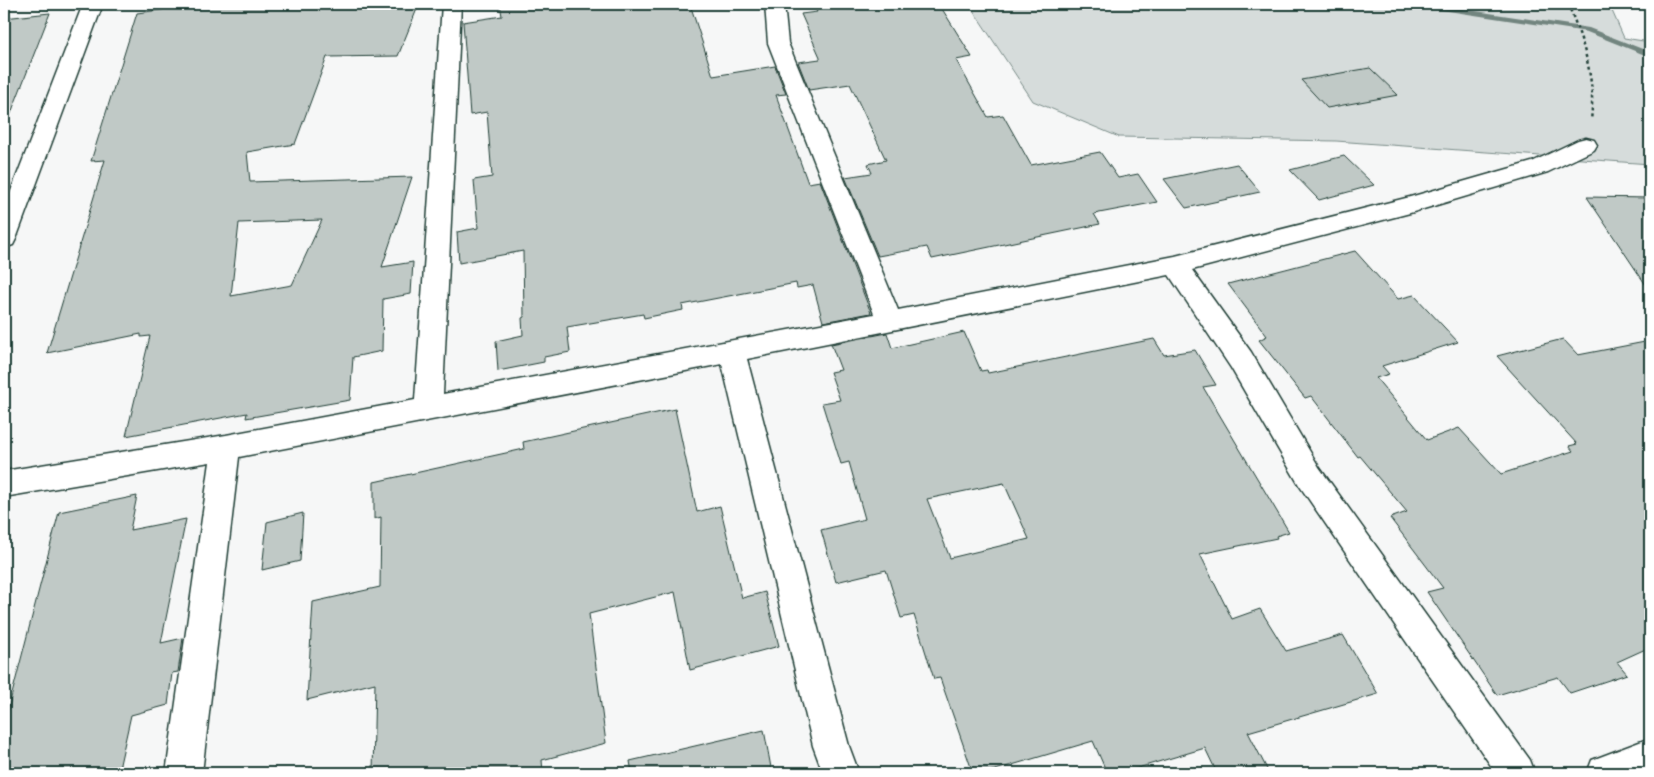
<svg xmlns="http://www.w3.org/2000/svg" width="1654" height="777" font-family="'Balsamiq Sans',sans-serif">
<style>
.green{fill:#d6dcdb;stroke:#7a8c88}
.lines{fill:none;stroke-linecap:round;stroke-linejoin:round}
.stream{fill:#72857f;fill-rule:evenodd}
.building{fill:#c0c9c6;stroke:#1f3d34;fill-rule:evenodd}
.minor-casing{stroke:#1f3d34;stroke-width:3}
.path{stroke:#1f3d34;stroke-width:2.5;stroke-dasharray:3 3;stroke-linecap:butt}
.minor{fill:#fff;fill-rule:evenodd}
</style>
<rect width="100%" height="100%" fill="#f6f7f7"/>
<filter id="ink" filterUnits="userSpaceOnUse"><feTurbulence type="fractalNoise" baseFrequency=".02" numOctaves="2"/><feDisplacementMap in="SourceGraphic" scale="10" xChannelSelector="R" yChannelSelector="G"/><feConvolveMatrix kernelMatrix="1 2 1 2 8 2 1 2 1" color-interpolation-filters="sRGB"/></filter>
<g filter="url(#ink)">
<path class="green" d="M 969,4 L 1609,4 L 1624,38 L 1650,42 L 1650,164 L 1336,141 L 1119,137 L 1033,101 Z"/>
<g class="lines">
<path class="stream" d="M 1411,4 L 1429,4 L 1589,28 L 1650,52 L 1650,57 L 1587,32 L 1415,6 Z"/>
</g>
<path class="building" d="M 206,4 L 419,4 L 398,56 L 327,57 L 295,144 L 247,152 L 250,182 L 412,177 L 382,267 L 413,262 L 411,294 L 383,299 L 382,351 L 353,357 L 350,400 L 246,418 L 247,413 L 126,436 L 150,336 L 141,337 L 141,334 L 47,353 L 105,160 L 91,161 L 137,13 ZM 322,220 L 292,285 L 231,296 L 239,223 Z
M 500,4 L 690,4 L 713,76 L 775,66 L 786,94 L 776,95 L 808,183 L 820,181 L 871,313 L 823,322 L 813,285 L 797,288 L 796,283 L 682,305 L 683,310 L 644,318 L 643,314 L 567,327 L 570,352 L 544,357 L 544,362 L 498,371 L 496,341 L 523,335 L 522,318 L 524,317 L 523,251 L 459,263 L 457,232 L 478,228 L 474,180 L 492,177 L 487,112 L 470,115 L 463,22 L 502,16 Z
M 813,4 L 939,4 L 972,57 L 956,60 L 988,117 L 1003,115 L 1031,165 L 1100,152 L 1118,178 L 1138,174 L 1157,202 L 1094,214 L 1100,224 L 932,259 L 927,247 L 878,256 L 845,177 L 872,173 L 868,164 L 886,160 L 850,84 L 809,90 L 798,62 L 820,59 L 820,57 L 801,14 L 817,12 Z
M 50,13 L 6,126 L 4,125 L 4,18 Z
M 1370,68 L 1398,95 L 1327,108 L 1301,80 Z
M 1344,156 L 1374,185 L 1319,200 L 1290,170 Z
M 1237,164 L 1260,192 L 1186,208 L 1164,179 Z
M 1587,197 L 1650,198 L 1650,291 Z
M 1355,251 L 1398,299 L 1414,295 L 1458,342 L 1382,366 L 1389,374 L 1376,378 L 1427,440 L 1459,428 L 1501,474 L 1573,451 L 1569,446 L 1577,444 L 1497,356 L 1563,339 L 1578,355 L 1650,341 L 1650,647 L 1617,662 L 1627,674 L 1570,693 L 1558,677 L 1497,695 L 1427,592 L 1443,588 L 1390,518 L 1407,512 L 1360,456 L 1358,457 L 1311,396 L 1305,398 L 1259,340 L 1267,336 L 1228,284 Z
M 964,332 L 981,371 L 987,370 L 988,373 L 1154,339 L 1164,355 L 1195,350 L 1216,385 L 1203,387 L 1289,532 L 1276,536 L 1277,538 L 1200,554 L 1232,619 L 1260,609 L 1286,651 L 1343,635 L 1378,694 L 1248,732 L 1269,773 L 1217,773 L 1205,748 L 1121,773 L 1107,773 L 1093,741 L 985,773 L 973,773 L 940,678 L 934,679 L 914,615 L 901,618 L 886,570 L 836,582 L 821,530 L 865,519 L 849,462 L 841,464 L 822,403 L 840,400 L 830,372 L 841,370 L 831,344 L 887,333 L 892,348 ZM 1004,483 L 1029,539 L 950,558 L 927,499 Z
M 675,409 L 697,512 L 720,506 L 742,598 L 765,592 L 779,646 L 690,670 L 675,592 L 589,614 L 606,743 L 542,760 L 543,773 L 373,773 L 375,683 L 307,700 L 313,602 L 380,587 L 381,517 L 374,519 L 374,482 L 524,449 L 523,442 Z
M 137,496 L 130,530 L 186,519 L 161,643 L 183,638 L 178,672 L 172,673 L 168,705 L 131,715 L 118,773 L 4,773 L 4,725 L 59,512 Z
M 303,513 L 300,561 L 262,570 L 267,522 Z
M 764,730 L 772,773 L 632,773 L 630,761 Z"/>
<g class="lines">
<defs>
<path id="minor" d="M 83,4 L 103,4 L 16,239 L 13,245 L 4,248 L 4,209 Z
M 442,4 L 461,4 L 443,394 L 874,314 L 768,43 L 765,4 L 784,4 L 788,43 L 898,310 L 1175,256 L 1410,197 L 1532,162 L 1578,140 L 1586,138 L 1594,140 L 1597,145 L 1594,150 L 1548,172 L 1410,213 L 1192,270 L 1251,352 L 1319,467 L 1530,760 L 1535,773 L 1496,773 L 1299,485 L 1231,368 L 1169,275 L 747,359 L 849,746 L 859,773 L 823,773 L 813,746 L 722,364 L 239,457 L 202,773 L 166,773 L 210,462 L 4,497 L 4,471 L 226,435 L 415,400 Z
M 1650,738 L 1650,773 L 1587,773 L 1592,760 Z"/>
</defs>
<use href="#minor" class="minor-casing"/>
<path class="path" d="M 1568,4 C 1583,41 1596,79 1591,120"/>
<use href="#minor" class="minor"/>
</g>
</g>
<rect width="1654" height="777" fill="none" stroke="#fff" stroke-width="20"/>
<rect x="10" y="10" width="1634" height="757" fill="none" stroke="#1f3d34" stroke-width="2" filter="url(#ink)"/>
</svg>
